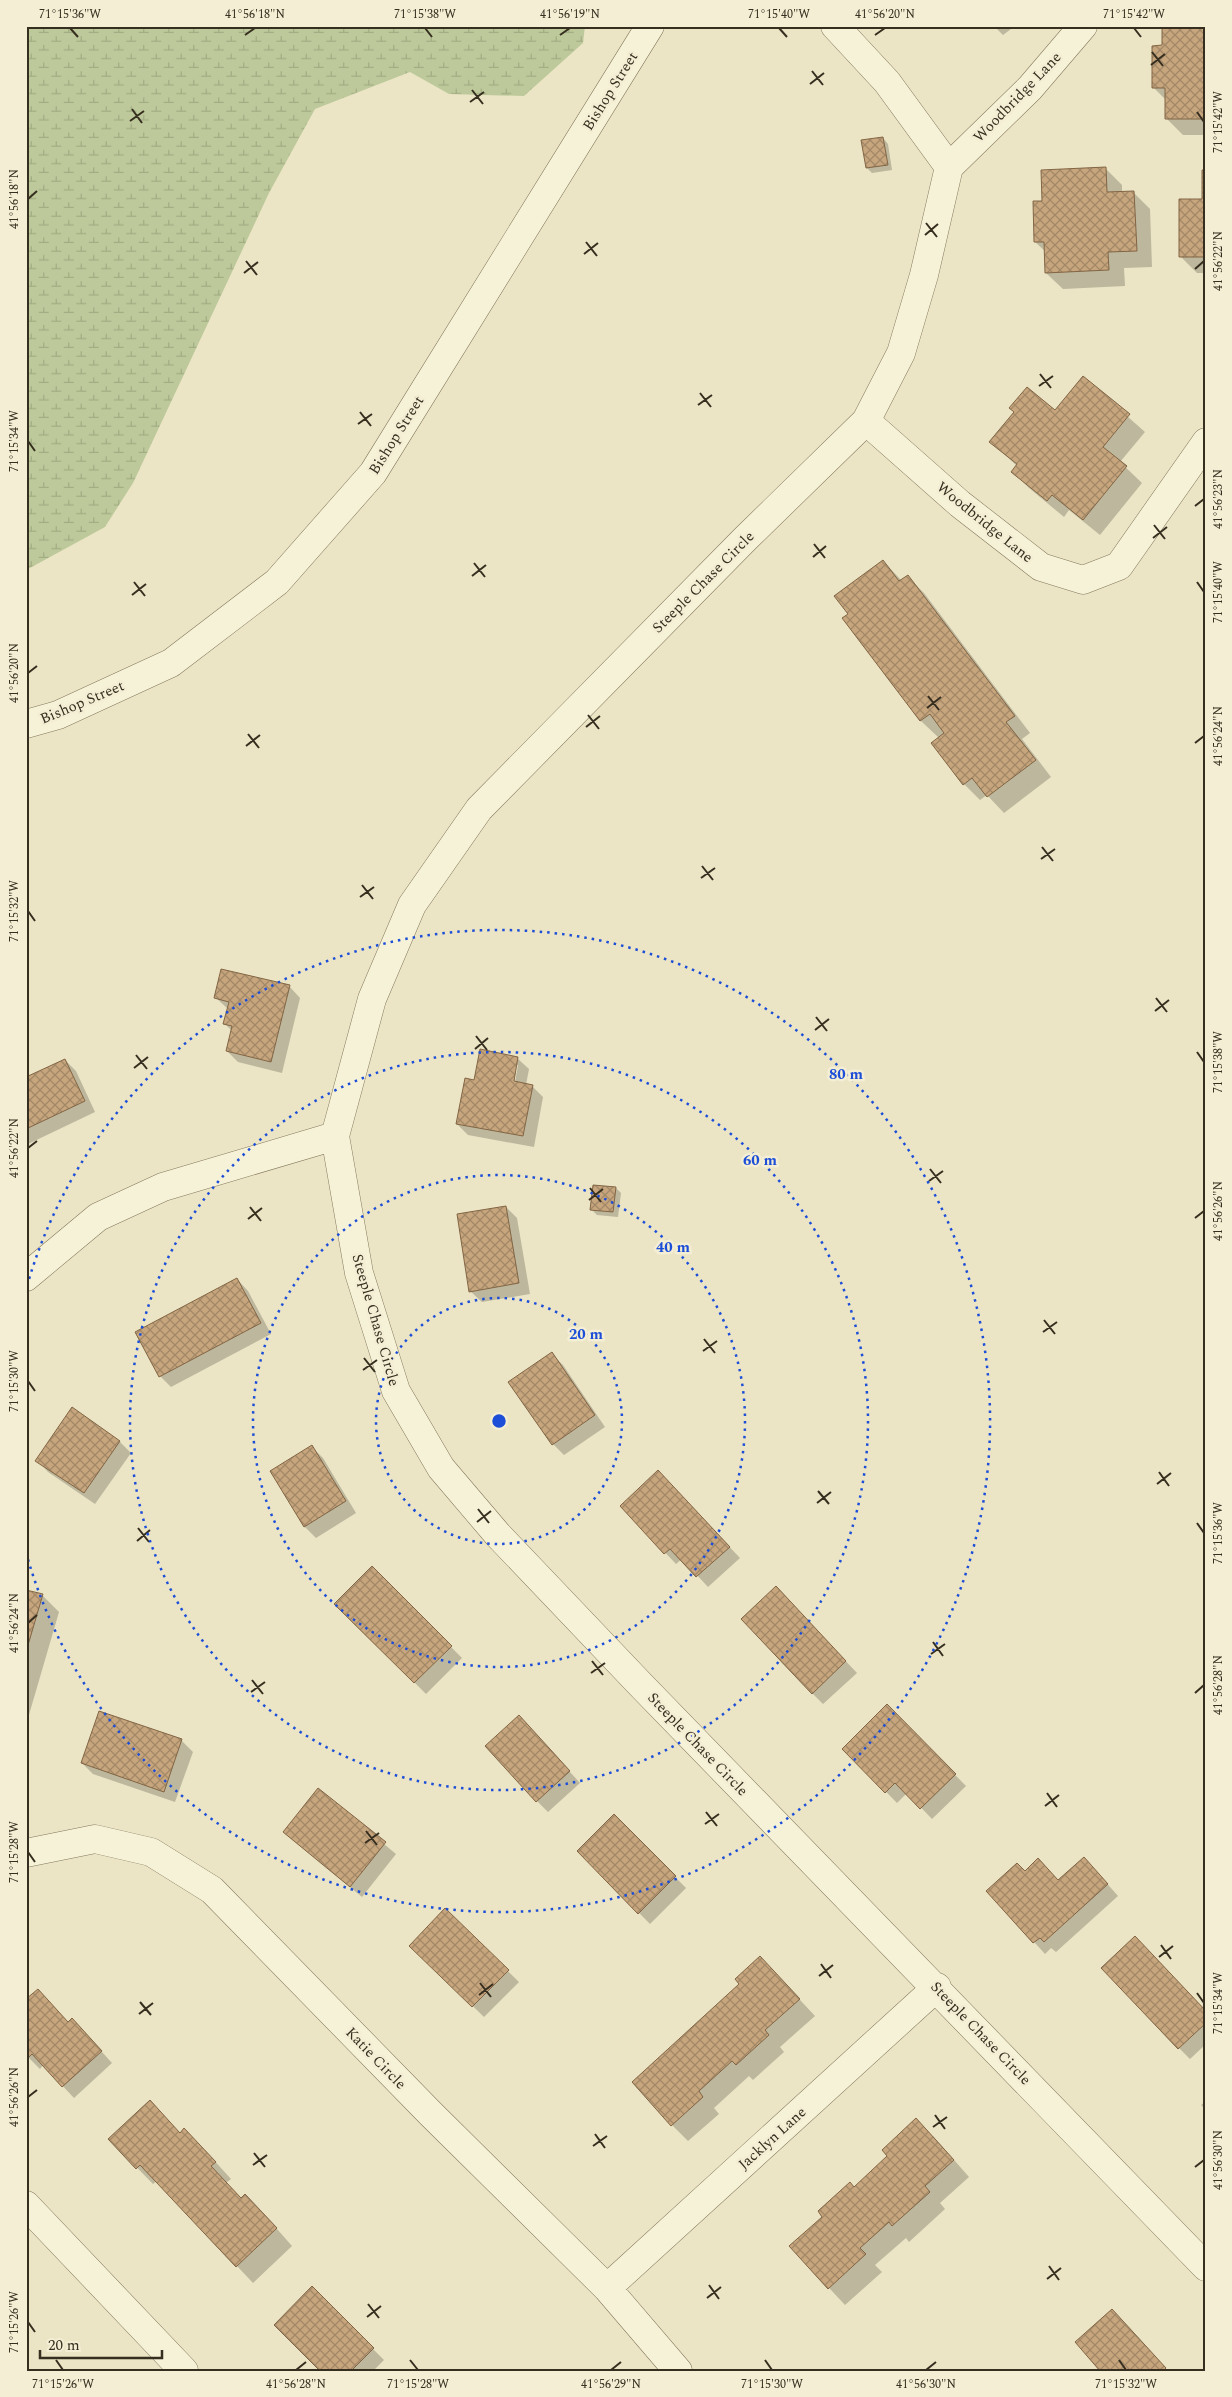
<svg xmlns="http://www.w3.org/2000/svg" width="1232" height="2397" font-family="Spectral,serif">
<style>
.wetland{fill:url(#wetland-marsh)}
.shadow{fill:#0003;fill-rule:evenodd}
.building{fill:url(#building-cross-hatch);stroke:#826544}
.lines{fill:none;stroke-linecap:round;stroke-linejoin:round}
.minor-casing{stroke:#85785d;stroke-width:29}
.minor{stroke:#f6f2d8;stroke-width:28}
.ticks{fill:none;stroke:#362e1f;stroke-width:2}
.ring{fill:none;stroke:#1d4ed8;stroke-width:2.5;stroke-dasharray:2.5 5}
.labels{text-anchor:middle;stroke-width:5;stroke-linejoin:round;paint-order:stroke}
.street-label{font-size:15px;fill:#362e1f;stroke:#f3eed4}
.centre{fill:#1d4ed8;stroke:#f3eed4;stroke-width:2.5}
.ring-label{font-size:15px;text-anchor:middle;font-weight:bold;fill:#1d4ed8;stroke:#f3eed4;stroke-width:5;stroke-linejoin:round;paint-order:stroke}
.neatline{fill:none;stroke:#362e1f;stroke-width:2}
.ticks-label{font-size:12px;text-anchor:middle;fill:#362e1f}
</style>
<defs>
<pattern id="wetland-marsh" width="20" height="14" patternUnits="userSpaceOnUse" patternTransform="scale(1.25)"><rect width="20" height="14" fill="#bdc99a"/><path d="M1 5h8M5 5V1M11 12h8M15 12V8" fill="none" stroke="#a3ad84"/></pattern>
<pattern id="building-cross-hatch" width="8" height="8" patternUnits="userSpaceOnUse" patternTransform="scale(1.25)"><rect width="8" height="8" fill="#c7a67e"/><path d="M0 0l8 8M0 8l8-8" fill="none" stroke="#a28867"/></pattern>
</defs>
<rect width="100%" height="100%" fill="#ebe5c5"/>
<path class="wetland" d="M 26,26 L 585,26 L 583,43 L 524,96 L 449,94 L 410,72 L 315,109 L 269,193 L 133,483 L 105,527 L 28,569 L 26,569 Z"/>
<path class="shadow" d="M 994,26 L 1015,26 L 1003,35 Z
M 1206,26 L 1206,135 L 1183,135 L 1166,118 L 1166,100 L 1153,87 L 1163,46 Z
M 883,138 L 888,144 L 892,170 L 872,173 L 867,168 L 863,141 Z
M 1105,168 L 1122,185 L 1122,193 L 1133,192 L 1150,209 L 1152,267 L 1124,268 L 1125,286 L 1063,289 L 1046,273 L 1046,252 L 1035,242 L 1043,202 Z
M 1206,171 L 1206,273 L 1197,273 L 1181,257 L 1203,200 Z
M 1083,377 L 1145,432 L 1120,462 L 1142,483 L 1100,535 L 1069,510 L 1064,517 L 1029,488 L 1013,472 L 1017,466 L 991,442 L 1055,412 Z
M 883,561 L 902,581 L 908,577 L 924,593 L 1030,733 L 1022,739 L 1051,777 L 1004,813 L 987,795 L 980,800 L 964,784 L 939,738 L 921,721 L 844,619 L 849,615 Z
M 289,986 L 300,998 L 282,1073 L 238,1062 L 227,1051 L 232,1031 L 225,1024 L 228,1009 L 216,998 Z
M 517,1058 L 529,1069 L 526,1085 L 532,1086 L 543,1097 L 534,1147 L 468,1135 L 457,1124 L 475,1082 ZM 515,1065 L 518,1065 L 514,1088 L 511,1087 Z
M 65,1060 L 76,1071 L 95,1112 L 26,1145 L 26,1078 Z
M 616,1188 L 621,1193 L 618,1217 L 597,1215 L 591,1209 Z
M 506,1207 L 517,1218 L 530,1294 L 482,1302 L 470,1291 Z
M 237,1279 L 248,1291 L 271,1334 L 171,1387 L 160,1376 Z
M 552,1354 L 563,1365 L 605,1427 L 564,1455 L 553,1444 Z
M 72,1409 L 120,1442 L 131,1453 L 95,1504 L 48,1472 L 37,1460 Z
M 312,1447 L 323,1458 L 356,1513 L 316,1538 L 305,1527 L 271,1472 Z
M 669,1483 L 740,1558 L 708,1587 L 682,1559 L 676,1564 L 621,1506 Z
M 372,1568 L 462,1658 L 426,1694 L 336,1604 Z
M 26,1591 L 42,1595 L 59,1612 L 26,1725 Z
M 787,1599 L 857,1673 L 823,1704 L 812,1693 Z
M 887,1706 L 966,1786 L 932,1819 L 907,1793 L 897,1803 L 844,1749 Z
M 100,1712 L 182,1741 L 193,1752 L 175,1802 L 93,1774 L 82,1763 Z
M 530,1728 L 580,1783 L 548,1812 L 537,1801 Z
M 319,1790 L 396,1854 L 362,1897 L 284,1832 Z
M 614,1816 L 686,1888 L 650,1924 L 578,1851 Z
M 1095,1870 L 1118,1896 L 1056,1952 L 1051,1948 L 1045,1954 L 988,1891 L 1025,1872 L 1059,1881 Z
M 446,1910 L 519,1982 L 484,2017 L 411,1946 Z
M 760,1957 L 815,2016 L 780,2047 L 784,2052 L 753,2080 L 749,2076 L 714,2108 L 719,2114 L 688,2141 L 672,2125 L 741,1984 Z
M 1206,2013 L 1206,2044 L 1190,2059 L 1179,2048 Z
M 68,2023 L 83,2031 L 112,2063 L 74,2098 L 43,2065 L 40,2069 L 26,2055 Z
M 1206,2101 L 1206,2110 L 1201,2105 Z
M 180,2134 L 201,2146 L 231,2179 L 226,2183 L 242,2200 L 262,2212 L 292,2246 L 253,2283 L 157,2181 L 153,2184 L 109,2139 Z
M 933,2136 L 969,2177 L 940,2203 L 945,2209 L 909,2242 L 906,2238 L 875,2265 L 882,2272 L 845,2305 L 791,2247 L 854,2188 Z
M 312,2288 L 384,2360 L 373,2371 L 322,2371 Z"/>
<path class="building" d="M 1162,26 L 1206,26 L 1206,119 L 1165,119 L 1165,88 L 1152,88 L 1152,46 L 1162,45 Z
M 883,137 L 888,165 L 866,168 L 861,140 Z
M 1106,167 L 1107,192 L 1134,191 L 1137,251 L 1108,252 L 1109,270 L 1045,273 L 1044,242 L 1034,242 L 1033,201 L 1042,201 L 1041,170 Z
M 1202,170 L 1206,170 L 1206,257 L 1179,257 L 1179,199 L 1202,199 Z
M 1083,376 L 1130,414 L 1103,447 L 1127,466 L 1083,520 L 1052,495 L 1047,501 L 1011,472 L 1017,464 L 989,442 L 1014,412 L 1009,408 L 1027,387 L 1055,410 Z
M 883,560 L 899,581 L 908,575 L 1015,716 L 1006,722 L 1036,760 L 987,797 L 972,778 L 963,785 L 931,743 L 944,733 L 930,714 L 920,721 L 842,618 L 848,614 L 834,596 Z
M 221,969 L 290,985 L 271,1062 L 226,1051 L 232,1026 L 223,1024 L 229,1002 L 214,998 Z
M 480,1049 L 518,1057 L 514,1081 L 533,1085 L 523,1136 L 456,1124 L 465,1078 L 474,1080 Z
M 65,1059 L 85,1101 L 26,1129 L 26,1077 Z
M 593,1185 L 616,1187 L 613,1212 L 590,1210 Z
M 506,1206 L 519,1283 L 469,1292 L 457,1214 Z
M 237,1278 L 261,1323 L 159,1377 L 135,1332 Z
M 552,1352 L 595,1415 L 552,1445 L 508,1382 Z
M 72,1407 L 120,1441 L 84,1493 L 35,1461 Z
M 312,1445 L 346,1501 L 304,1527 L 270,1471 Z
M 658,1470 L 730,1547 L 696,1577 L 670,1549 L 664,1554 L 620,1506 Z
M 372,1566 L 452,1646 L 414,1683 L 334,1604 Z
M 776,1586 L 846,1661 L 812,1694 L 741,1619 Z
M 26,1590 L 43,1594 L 26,1652 Z
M 887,1704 L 956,1774 L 920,1809 L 895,1783 L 885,1793 L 842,1749 Z
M 99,1711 L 182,1739 L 164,1792 L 81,1763 Z
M 519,1715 L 570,1771 L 536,1802 L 485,1746 Z
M 318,1788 L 386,1842 L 350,1887 L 283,1832 Z
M 614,1814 L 676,1876 L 638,1914 L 577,1851 Z
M 1084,1857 L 1108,1884 L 1044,1942 L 1040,1938 L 1033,1943 L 986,1891 L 1017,1863 L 1025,1871 L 1038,1858 L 1058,1880 Z
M 445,1908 L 509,1970 L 472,2007 L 409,1946 Z
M 1135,1936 L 1206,2011 L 1206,2023 L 1178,2049 L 1101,1968 Z
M 760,1956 L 800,1999 L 765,2030 L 769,2035 L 736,2065 L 732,2061 L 699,2091 L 703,2097 L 671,2126 L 632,2082 L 739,1984 L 735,1979 Z
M 38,1989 L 68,2022 L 72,2018 L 102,2051 L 62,2087 L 32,2054 L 28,2058 L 26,2057 L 26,1999 Z
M 150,2100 L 180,2133 L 184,2128 L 216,2162 L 211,2166 L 241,2198 L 245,2194 L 277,2228 L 236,2267 L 140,2165 L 136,2169 L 108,2139 Z
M 916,2118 L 954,2160 L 925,2186 L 930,2192 L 892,2226 L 889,2222 L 860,2248 L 866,2254 L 828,2289 L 789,2246 L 822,2217 L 818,2211 L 850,2182 L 854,2187 L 887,2156 L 882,2150 Z
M 312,2286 L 374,2348 L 351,2371 L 320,2371 L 274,2325 Z
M 1112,2309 L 1166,2368 L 1163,2371 L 1100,2371 L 1075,2342 Z"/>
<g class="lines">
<defs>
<path id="minor" d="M 949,167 L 1030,88 L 1083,26
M 866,421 L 960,504 L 1041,567 L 1083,580 L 1119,566 L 1206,442
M 26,724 L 58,715 L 171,663 L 277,582 L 373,473 L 650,26
M 335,1136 L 372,999 L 412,905 L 479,809 L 745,539 L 866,421 L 901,353 L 924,275 L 949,167 L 887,82 L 835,26
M 26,1277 L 98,1217 L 163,1187 L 335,1136 L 359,1273 L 396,1391 L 441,1468 L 498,1535 L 639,1683 L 1206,2267
M 26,1853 L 95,1839 L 151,1852 L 212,1890 L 431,2114 L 607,2288 L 678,2371
M 26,2205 L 184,2371
M 607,2288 L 937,1987"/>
</defs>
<use href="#minor" class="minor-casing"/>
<use href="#minor" class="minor"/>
</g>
<path class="ticks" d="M 70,28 L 78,37M 425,28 L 432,37M 779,28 L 787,37M 1134,28 L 1141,37M 245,35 L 255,28M 560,35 L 570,28M 875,35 L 885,28M 1152,52 L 1163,66M 1151,65 L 1165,54M 812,71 L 823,85M 810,84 L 824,73M 472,90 L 483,104M 470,102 L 484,92M 132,109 L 142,123M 1197,112 L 1204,122M 130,121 L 144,111M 28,199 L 37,191M 926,223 L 937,237M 925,235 L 938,224M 586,242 L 597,256M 584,254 L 598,243M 246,261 L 257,275M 1195,269 L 1204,261M 244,273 L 258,262M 1040,374 L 1051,388M 1039,386 L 1053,376M 700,393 L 711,407M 698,405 L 712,395M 360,412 L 371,426M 358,424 L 372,414M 28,441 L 35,451M 1195,506 L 1204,499M 1154,525 L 1165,539M 1153,538 L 1167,527M 814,544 L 825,558M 813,557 L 826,546M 474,563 L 485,577M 472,576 L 486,565M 134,582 L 145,596M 1197,582 L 1204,592M 132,595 L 146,584M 28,673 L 37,666M 928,696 L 939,710M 927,708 L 941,697M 588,715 L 599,729M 586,727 L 600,716M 248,734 L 259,748M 1195,743 L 1204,736M 246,746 L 260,735M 1042,847 L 1053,861M 1041,859 L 1055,849M 702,866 L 713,880M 701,878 L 715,868M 362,885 L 373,899M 360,897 L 374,887M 28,911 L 35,921M 1156,998 L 1167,1012M 1155,1011 L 1169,1000M 816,1017 L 827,1031M 815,1030 L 829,1019M 476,1036 L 487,1050M 475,1049 L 488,1038M 1197,1052 L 1204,1062M 136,1055 L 147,1069M 134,1068 L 148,1057M 28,1148 L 37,1141M 930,1169 L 941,1183M 929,1181 L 943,1171M 590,1188 L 601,1202M 589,1200 L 603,1189M 250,1207 L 261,1221M 1195,1218 L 1204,1211M 248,1219 L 262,1208M 1044,1320 L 1055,1334M 1043,1332 L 1057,1322M 704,1339 L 715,1353M 703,1351 L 717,1341M 364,1358 L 375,1372M 363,1370 L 377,1360M 28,1381 L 35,1391M 1159,1472 L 1169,1486M 1157,1484 L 1171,1473M 818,1491 L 829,1504M 817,1503 L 831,1492M 478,1509 L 489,1523M 477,1522 L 491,1511M 1197,1523 L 1204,1533M 138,1528 L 149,1542M 137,1541 L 150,1530M 28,1623 L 37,1615M 933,1642 L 943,1656M 931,1654 L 945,1644M 592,1661 L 603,1675M 591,1673 L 605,1663M 252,1680 L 263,1694M 251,1692 L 265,1682M 1195,1693 L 1204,1685M 1047,1793 L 1057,1807M 1045,1806 L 1059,1795M 706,1812 L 717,1826M 705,1824 L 719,1814M 366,1831 L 377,1845M 365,1843 L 379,1833M 28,1852 L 35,1862M 1161,1945 L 1171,1959M 1159,1957 L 1173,1946M 821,1964 L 831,1978M 819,1976 L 833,1965M 480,1983 L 491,1997M 1197,1993 L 1204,2003M 479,1995 L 493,1984M 140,2002 L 151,2015M 139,2014 L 153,2003M 28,2097 L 37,2090M 935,2115 L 945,2129M 933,2127 L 947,2117M 595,2134 L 605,2148M 593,2146 L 607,2136M 254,2153 L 265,2167M 253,2165 L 267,2155M 1195,2167 L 1204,2160M 1049,2266 L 1059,2280M 1047,2279 L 1061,2268M 709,2285 L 719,2299M 707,2298 L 721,2287M 368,2304 L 379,2318M 367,2317 L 381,2306M 28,2322 L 35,2332M 56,2360 L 63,2370M 410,2360 L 418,2370M 765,2360 L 772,2370M 1119,2360 L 1126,2370M 296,2370 L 306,2362M 611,2370 L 621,2362M 926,2370 L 936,2362"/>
<g class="ring">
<circle cx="499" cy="1421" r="123"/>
<circle cx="499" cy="1421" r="246"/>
<circle cx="499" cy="1421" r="369"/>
<path d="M27 1286A491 491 0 1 1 27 1556"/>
</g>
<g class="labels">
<g class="street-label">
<text transform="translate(610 91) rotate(-58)" y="5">Bishop Street</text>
<text transform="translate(1017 97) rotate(-46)" y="5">Woodbridge Lane</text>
<text transform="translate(396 435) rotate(-58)" y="5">Bishop Street</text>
<text transform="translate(985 522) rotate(39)" y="5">Woodbridge Lane</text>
<text transform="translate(703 582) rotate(-45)" y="5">Steeple Chase Circle</text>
<text transform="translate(82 702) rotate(-23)" y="5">Bishop Street</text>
<text transform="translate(376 1320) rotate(74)" y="5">Steeple Chase Circle</text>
<text transform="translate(698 1744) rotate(46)" y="5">Steeple Chase Circle</text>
<text transform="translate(981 2033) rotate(46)" y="5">Steeple Chase Circle</text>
<text transform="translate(376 2058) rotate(46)" y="5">Katie Circle</text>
<text transform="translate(772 2138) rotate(-42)" y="5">Jacklyn Lane</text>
</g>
</g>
<circle cx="499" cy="1421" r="8" class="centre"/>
<g class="ring-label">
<text x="846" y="1079">80 m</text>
<text x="760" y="1165">60 m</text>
<text x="673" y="1252">40 m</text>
<text x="586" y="1339">20 m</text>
</g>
<rect width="1232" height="2397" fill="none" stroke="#f3eed4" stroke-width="55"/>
<path d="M40 2350v8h122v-8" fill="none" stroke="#362e1f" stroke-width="2.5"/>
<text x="48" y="2350" font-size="15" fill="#362e1f" stroke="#f3eed4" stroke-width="4" paint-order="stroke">20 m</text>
<rect x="28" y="28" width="1176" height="2342" class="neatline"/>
<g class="ticks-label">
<text x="70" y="18">71°15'36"W</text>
<text x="255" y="18">41°56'18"N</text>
<text x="425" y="18">71°15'38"W</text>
<text x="570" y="18">41°56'19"N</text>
<text x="779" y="18">71°15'40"W</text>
<text x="885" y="18">41°56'20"N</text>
<text x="1134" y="18">71°15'42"W</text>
<text transform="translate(1218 122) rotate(-90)" y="4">71°15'42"W</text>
<text transform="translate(14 199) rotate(-90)" y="4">41°56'18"N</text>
<text transform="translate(1218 261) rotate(-90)" y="4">41°56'22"N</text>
<text transform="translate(14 441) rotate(-90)" y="4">71°15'34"W</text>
<text transform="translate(1218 499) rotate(-90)" y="4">41°56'23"N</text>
<text transform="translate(1218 592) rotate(-90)" y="4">71°15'40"W</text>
<text transform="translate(14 673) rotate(-90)" y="4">41°56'20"N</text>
<text transform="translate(1218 736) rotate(-90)" y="4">41°56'24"N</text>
<text transform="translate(14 911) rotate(-90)" y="4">71°15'32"W</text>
<text transform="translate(1218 1062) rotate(-90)" y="4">71°15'38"W</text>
<text transform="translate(14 1148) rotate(-90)" y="4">41°56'22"N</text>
<text transform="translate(1218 1211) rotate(-90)" y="4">41°56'26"N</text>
<text transform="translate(14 1381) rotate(-90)" y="4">71°15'30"W</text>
<text transform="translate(1218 1533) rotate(-90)" y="4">71°15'36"W</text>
<text transform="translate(14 1623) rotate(-90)" y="4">41°56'24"N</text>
<text transform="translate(1218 1685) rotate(-90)" y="4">41°56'28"N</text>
<text transform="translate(14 1852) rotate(-90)" y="4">71°15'28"W</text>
<text transform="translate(1218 2003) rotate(-90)" y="4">71°15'34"W</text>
<text transform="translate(14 2097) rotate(-90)" y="4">41°56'26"N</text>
<text transform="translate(1218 2160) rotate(-90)" y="4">41°56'30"N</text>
<text transform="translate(14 2322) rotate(-90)" y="4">71°15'26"W</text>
<text x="63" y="2388">71°15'26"W</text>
<text x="296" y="2388">41°56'28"N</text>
<text x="418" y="2388">71°15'28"W</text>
<text x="611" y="2388">41°56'29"N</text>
<text x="772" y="2388">71°15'30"W</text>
<text x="926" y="2388">41°56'30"N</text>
<text x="1126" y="2388">71°15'32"W</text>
</g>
</svg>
